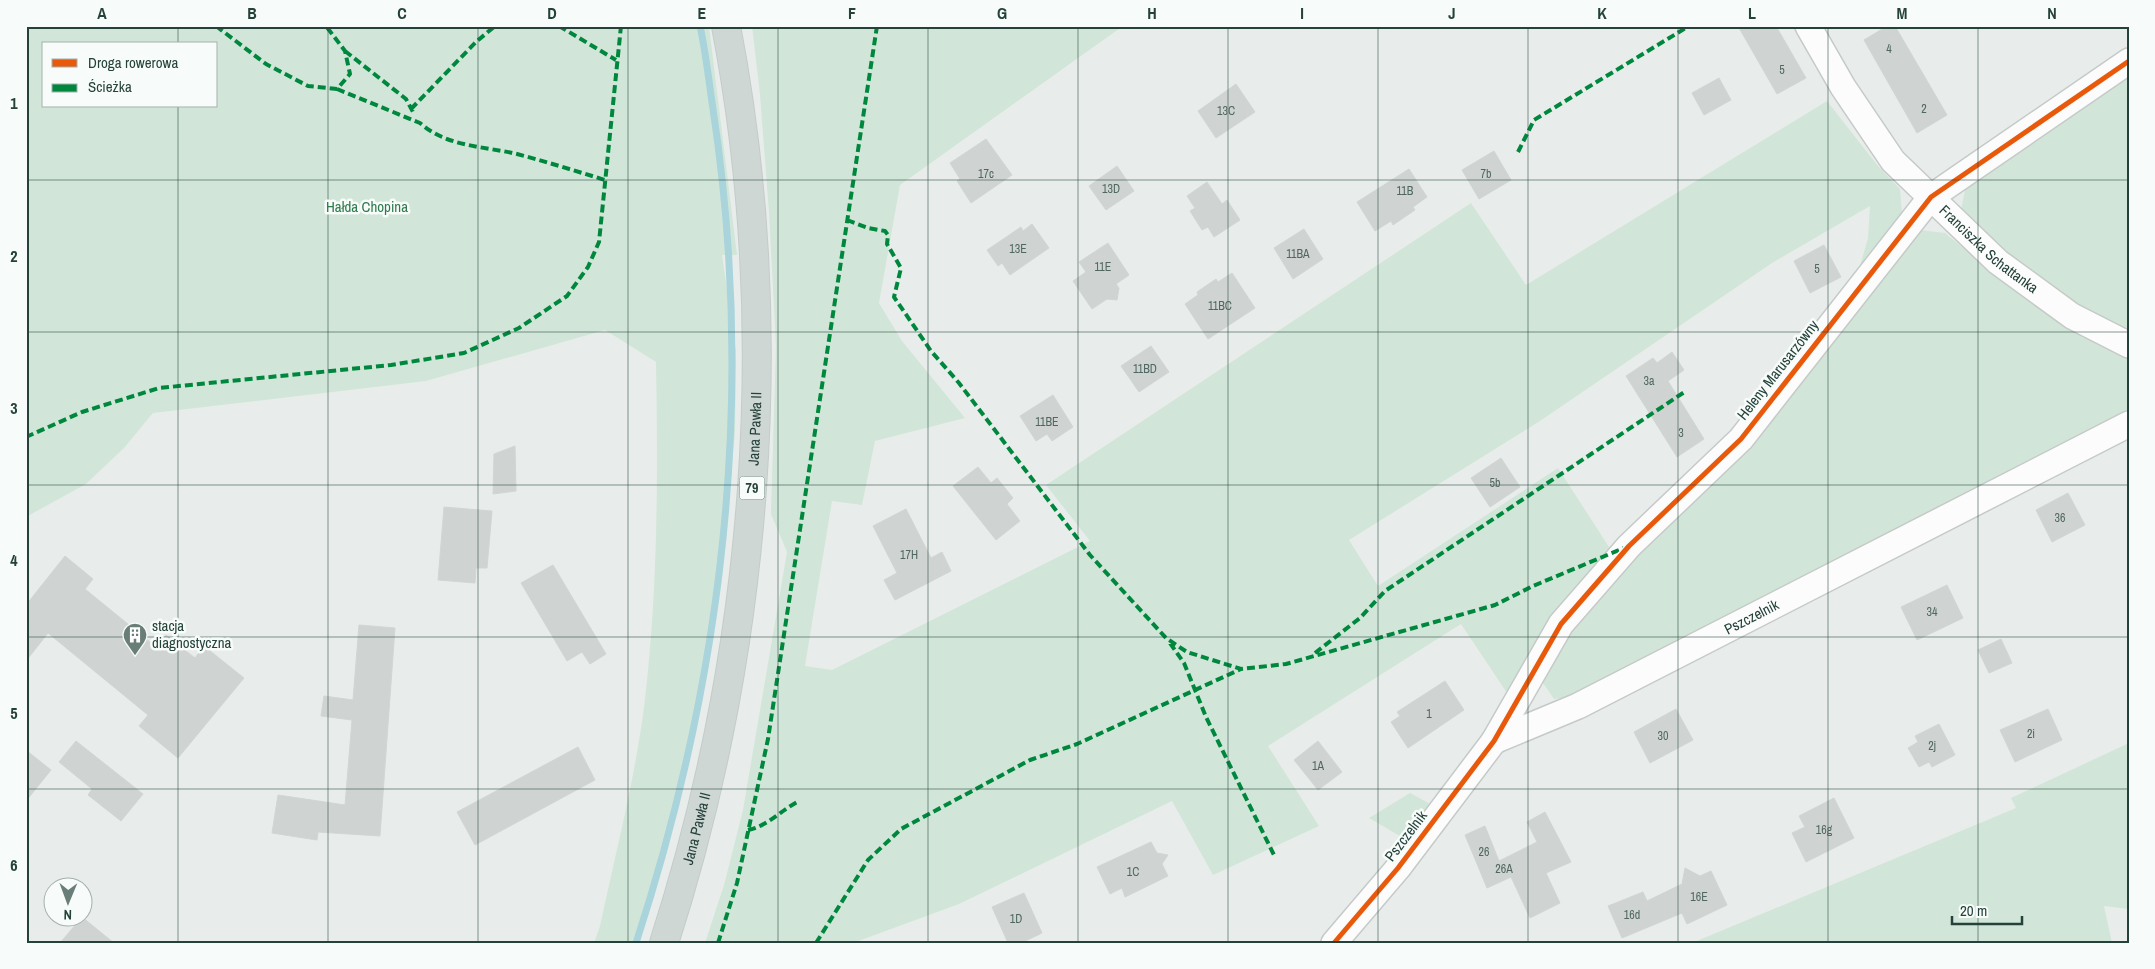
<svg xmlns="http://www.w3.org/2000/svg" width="2155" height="969" font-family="'Archivo Narrow',sans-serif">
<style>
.green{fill:#d1e6d8;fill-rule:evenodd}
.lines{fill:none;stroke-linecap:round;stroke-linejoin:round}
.stream{stroke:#a9d4db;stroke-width:7}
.building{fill:#cfd4d2;stroke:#d1d6d4}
.minor-casing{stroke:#c5cac8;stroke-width:28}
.major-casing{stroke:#c3ccc9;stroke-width:30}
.minor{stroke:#fcfcfc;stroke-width:25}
.major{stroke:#cfd7d5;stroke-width:28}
.quiet{stroke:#00873e;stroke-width:4;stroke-dasharray:8 4;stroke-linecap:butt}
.cycleway-casing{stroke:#f7fbf9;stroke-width:8}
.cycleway{stroke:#e8590c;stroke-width:5}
.grid{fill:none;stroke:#24423a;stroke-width:1;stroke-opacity:0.55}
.labels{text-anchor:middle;stroke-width:5;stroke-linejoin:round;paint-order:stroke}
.number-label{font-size:12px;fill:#506761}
.shield{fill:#f7fbf9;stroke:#637a73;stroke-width:1}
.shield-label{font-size:14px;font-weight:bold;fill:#24423a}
.park-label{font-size:15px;fill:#2d7a4b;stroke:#f7fbf9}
.street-label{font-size:15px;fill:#24423a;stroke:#f7fbf9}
.poi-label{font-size:15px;fill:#24423a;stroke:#f7fbf9;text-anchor:start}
.neatline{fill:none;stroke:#24423a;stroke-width:2}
.grid-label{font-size:16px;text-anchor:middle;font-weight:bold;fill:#24423a}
</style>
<rect width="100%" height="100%" fill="#e8edeb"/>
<path class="green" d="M 26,26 L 709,26 L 737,255 L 722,255 L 736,351 L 735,432 L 721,587 L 693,732 L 657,877 L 636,943 L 594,943 L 600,926 C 616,851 636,775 645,699 C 658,587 658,474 656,362 L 605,330 L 426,381 L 153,413 L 124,448 L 86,484 L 26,517 ZM 44,44 L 216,44 L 216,106 L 44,106 Z
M 752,26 L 1123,26 L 900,185 L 879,303 L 902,341 L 965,418 L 875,441 L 862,505 L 832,501 L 805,666 L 832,670 L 1090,541 L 1046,485 L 1471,203 L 1526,285 L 1827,101 L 1878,166 L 1900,189 L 1902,213 L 1858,273 L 1868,238 L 1870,206 L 1772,263 L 1540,421 L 1349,540 L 1378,586 L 1558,468 L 1609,547 L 1552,616 L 1507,693 L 1461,624 L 1268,746 L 1319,826 L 1213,875 L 1172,801 L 959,904 L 853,943 L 705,943 L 724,885 L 743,810 L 787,552 L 771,514 L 776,346 L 769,212 L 760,95 Z
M 2129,75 L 2129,333 L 2075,306 L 2004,253 L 1961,210 L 1965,190 Z
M 1920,230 L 1945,233 L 1992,271 L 2129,356 L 2129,413 L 1574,697 L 1554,699 L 1543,683 L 1574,624 L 1620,570 L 1750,448 Z
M 2129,743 L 2129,909 L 2104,906 L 2112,943 L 1692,943 L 2016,808 L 2011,798 Z
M 1410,793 L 1434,806 L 1405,839 L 1369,818 Z"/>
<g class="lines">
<path class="stream" d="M 636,943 C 725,670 756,394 713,109 C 709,82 706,54 700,26"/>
</g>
<path class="building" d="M 1738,26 L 1776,26 L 1806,78 L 1777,94 Z
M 1887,26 L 1895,26 L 1947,115 L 1917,133 L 1864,40 Z
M 1719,78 L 1731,100 L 1704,115 L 1692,93 Z
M 1236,84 L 1255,112 L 1216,138 L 1198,111 Z
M 986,139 L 1012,175 L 971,203 L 957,181 L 960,179 L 950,163 Z
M 1494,151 L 1511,180 L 1479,199 L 1462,170 Z
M 1117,166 L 1134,191 L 1106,210 L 1089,186 Z
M 1409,169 L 1427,197 L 1413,207 L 1415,210 L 1393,225 L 1391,221 L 1375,231 L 1357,202 Z
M 1207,182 L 1222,204 L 1227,200 L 1240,220 L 1214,237 L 1208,227 L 1202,230 L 1190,211 L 1195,208 L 1187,196 Z
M 1032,224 L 1049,248 L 1010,275 L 1002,263 L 998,266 L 987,250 L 1021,227 L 1023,231 Z
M 1304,229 L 1323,259 L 1293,279 L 1274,248 Z
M 1108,243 L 1129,275 L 1116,284 L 1119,288 L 1117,300 L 1107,299 L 1092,309 L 1073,281 L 1086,272 L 1079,262 Z
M 1824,245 L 1841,277 L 1810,293 L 1794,261 Z
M 1232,273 L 1255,308 L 1208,339 L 1185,304 L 1198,295 L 1197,292 L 1216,279 L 1218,282 Z
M 1151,346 L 1169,372 L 1139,392 L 1121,366 Z
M 1672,352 L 1684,370 L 1668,381 L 1704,439 L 1677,457 L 1626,376 L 1653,358 L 1657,363 Z
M 1053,395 L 1073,427 L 1052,441 L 1047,434 L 1036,441 L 1020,416 Z
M 515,446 L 516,491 L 493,494 L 494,454 Z
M 1501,458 L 1520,487 L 1490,507 L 1471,478 Z
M 978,467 L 991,483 L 997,478 L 1013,498 L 1007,504 L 1020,521 L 996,540 L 953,486 Z
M 2068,493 L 2085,525 L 2052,542 L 2036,510 Z
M 444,507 L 492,511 L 487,568 L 476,568 L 475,583 L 438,580 Z
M 906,509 L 931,558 L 942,552 L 951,571 L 895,600 L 884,580 L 897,573 L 873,526 Z
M 65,556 L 93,579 L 85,589 L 156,647 L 166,635 L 195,658 L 204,646 L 244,678 L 178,758 L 139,726 L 148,715 L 48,633 L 26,661 L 26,605 Z
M 553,565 L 606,654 L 590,664 L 582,652 L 567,661 L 521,583 Z
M 1947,585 L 1963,618 L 1917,640 L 1901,607 Z
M 359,625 L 395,628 L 380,836 L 318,832 L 317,840 L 272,833 L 278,795 L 345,805 L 352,720 L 321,716 L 324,696 L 353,700 Z
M 2001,639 L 2012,663 L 1989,673 L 1978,650 Z
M 1445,681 L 1464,710 L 1408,748 L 1391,722 L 1400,716 L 1397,712 Z
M 1676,709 L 1693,740 L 1650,763 L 1634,732 Z
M 2048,709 L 2062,740 L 2015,762 L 2000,730 Z
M 1939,724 L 1955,755 L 1932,767 L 1929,762 L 1919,767 L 1908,748 L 1918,742 L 1915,736 Z
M 76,741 L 143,794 L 121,821 L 88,795 L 92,789 L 59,762 Z
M 1318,741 L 1342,772 L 1318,790 L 1294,760 Z
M 578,747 L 595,780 L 475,845 L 457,812 Z
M 26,750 L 51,770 L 26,801 Z
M 1834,798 L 1854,838 L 1806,862 L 1792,833 L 1805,827 L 1799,816 Z
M 1545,812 L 1571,862 L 1546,873 L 1560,903 L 1530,918 L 1511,877 L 1487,888 L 1465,835 L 1485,826 L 1499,861 L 1537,842 L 1527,822 Z
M 1151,842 L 1157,853 L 1168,855 L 1162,864 L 1168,876 L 1125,897 L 1122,888 L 1110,894 L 1097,867 Z
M 1685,868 L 1700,876 L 1711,871 L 1727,905 L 1687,924 L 1682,913 L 1622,938 L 1608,906 L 1643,892 L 1647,901 L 1682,884 Z
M 1024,893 L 1042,933 L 1021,943 L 1008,943 L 992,907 Z
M 82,917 L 114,943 L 60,943 Z"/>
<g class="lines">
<defs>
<g id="minor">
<path id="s1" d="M 1808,26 L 1843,87 L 1893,161 L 1998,262 L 2072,316 L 2129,345"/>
<path id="s2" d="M 1494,741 L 1578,706 L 2129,424"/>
<path d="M 1334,943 L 1398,868 L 1494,741 L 1561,624 L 1629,546 L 1741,439 L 1931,197 L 2129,61"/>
</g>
<g id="major">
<path id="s3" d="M 664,943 C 758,651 784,328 726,26"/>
</g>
</defs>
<use href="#minor" class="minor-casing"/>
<use href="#major" class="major-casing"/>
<use href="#minor" class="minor"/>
<use href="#major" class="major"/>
<path class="quiet" d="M 216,26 L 266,64 L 308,86 L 337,89 L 350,74 L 345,51 L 326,26
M 559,26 L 616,60
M 345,51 L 406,99 L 413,112
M 337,89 L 420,123 C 447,147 483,146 517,154 C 547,162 576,171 605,180
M 411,109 L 476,42 L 495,26
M 1518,152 L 1534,120 L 1689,26
M 847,220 L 868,228 L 885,231 L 888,235 L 887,244 L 901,268 L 894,297 L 931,351 L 959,383 L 1090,555 L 1166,638 L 1187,652 L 1241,669 L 1286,664 L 1495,605 L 1533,586 L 1624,548
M 26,437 L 82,412 L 159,388 L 391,365 L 464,353 L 519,328 L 567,296 L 588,267 L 599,242 L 621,26
M 1170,643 L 1184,663 L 1206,717 L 1274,855
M 1315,653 L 1360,618 L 1385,591 L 1686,391
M 748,830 C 768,826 781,810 799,801
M 718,943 L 737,883 L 768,739 L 877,26
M 816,943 L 868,860 L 901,829 L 1030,760 L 1077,744 L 1241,669"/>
<defs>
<path id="cycleway" d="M 1334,943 L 1398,868 L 1494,741 L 1561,624 L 1629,546 L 1741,439 L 1931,197 L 2129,61"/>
</defs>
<use href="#cycleway" class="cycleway-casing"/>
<use href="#cycleway" class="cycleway"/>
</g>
<path class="grid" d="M 178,26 L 178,44M 328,26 L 328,943M 478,26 L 478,943M 628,26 L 628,943M 778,26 L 778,943M 928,26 L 928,943M 1078,26 L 1078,943M 1228,26 L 1228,943M 1378,26 L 1378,943M 1528,26 L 1528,943M 1678,26 L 1678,943M 1828,26 L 1828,943M 1978,26 L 1978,943M 178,106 L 178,943M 26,180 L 2129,180M 26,332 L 2129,332M 26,485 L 2129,485M 26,637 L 2129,637M 26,789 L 2129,789"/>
<defs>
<symbol id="building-pin" viewBox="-11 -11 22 30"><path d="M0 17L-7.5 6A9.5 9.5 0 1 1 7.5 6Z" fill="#697e78" stroke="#f7fbf9"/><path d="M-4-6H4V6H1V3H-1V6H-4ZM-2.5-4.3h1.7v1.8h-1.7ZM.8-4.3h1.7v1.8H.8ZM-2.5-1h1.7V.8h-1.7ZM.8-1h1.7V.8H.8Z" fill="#fff"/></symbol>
</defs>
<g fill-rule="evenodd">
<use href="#building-pin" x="121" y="621" width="28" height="38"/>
</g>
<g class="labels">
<g class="number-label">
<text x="1889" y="53">4</text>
<text x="1782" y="74">5</text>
<text x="1924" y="113">2</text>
<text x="1226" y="115">13C</text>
<text x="986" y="178">17c</text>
<text x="1486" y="178">7b</text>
<text x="1111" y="193">13D</text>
<text x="1405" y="195">11B</text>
<text x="1018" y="253">13E</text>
<text x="1298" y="258">11BA</text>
<text x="1103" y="271">11E</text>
<text x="1817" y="273">5</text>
<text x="1220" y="310">11BC</text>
<text x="1145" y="373">11BD</text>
<text x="1649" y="385">3a</text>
<text x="1047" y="426">11BE</text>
<text x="1681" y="437">3</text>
<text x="1495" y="487">5b</text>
<text x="2060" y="522">36</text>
<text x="909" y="559">17H</text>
<text x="1932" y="616">34</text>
<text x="1429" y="718">1</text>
<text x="2031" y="738">2i</text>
<text x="1663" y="740">30</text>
<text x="1932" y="750">2j</text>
<text x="1318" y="770">1A</text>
<text x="1824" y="834">16g</text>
<text x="1484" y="856">26</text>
<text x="1504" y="873">26A</text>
<text x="1133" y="876">1C</text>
<text x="1699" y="901">16E</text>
<text x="1632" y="919">16d</text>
<text x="1016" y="923">1D</text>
</g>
<rect class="shield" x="739.5" y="476.5" width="25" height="23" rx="4"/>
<g class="shield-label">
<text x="752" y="493">79</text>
</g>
<g class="park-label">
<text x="367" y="212">Hałda Chopina</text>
</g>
<g class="street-label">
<text dy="5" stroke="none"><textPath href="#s1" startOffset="290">Franciszka Schattanka</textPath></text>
<text transform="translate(1778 370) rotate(-52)" y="5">Heleny Marusarzówny</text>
<text dy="5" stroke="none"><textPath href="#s3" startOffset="524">Jana Pawła II</textPath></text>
<text dy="5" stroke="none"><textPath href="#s2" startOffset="286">Pszczelnik</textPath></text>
<text dy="5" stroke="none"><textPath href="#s3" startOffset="119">Jana Pawła II</textPath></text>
<text transform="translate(1406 836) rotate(-53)" y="5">Pszczelnik</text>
</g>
<g class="poi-label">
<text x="152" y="631">stacja<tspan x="152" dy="17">diagnostyczna</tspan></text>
</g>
</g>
<rect width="2155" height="969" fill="none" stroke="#f7fbf9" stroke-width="55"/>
<rect x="42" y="42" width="175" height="65" fill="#f7fbf9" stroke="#a3b1ad"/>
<rect x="52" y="59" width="25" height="8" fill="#e8590c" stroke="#a3b1ad"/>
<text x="88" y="68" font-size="15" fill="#24423a">Droga rowerowa</text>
<rect x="52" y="84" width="25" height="8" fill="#00873e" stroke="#a3b1ad"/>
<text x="88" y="92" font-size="15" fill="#24423a">Ścieżka</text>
<g transform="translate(68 902) rotate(181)"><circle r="24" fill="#f7fbf9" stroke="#a3b1ad"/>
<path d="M0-4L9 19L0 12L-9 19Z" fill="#697e78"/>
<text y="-8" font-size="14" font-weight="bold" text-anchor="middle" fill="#24423a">N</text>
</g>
<path d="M1952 916v8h70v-8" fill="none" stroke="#24423a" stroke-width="2.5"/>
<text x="1960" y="916" font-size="15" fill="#24423a" stroke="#f7fbf9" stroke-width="4" paint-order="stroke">20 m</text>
<rect x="28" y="28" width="2100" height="914" class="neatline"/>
<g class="grid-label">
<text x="102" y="19">A</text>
<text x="252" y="19">B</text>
<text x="402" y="19">C</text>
<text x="552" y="19">D</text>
<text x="702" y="19">E</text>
<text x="852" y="19">F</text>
<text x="1002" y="19">G</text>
<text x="1152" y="19">H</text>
<text x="1302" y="19">I</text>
<text x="1452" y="19">J</text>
<text x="1602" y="19">K</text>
<text x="1752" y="19">L</text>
<text x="1902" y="19">M</text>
<text x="2052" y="19">N</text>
<text x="14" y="109">1</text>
<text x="14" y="262">2</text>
<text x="14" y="414">3</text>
<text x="14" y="566">4</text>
<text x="14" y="719">5</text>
<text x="14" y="871">6</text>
</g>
</svg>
